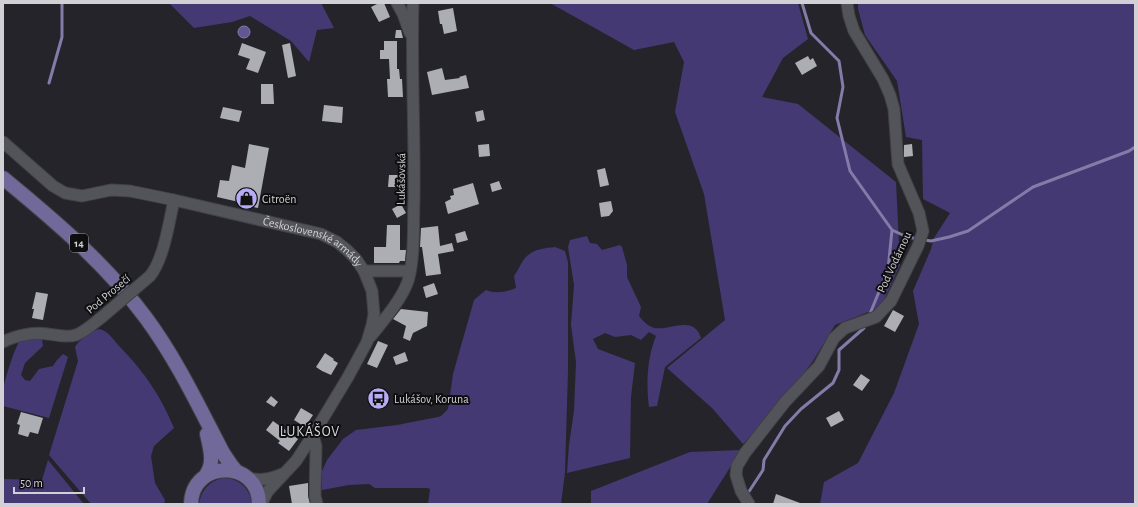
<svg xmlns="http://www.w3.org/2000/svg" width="1138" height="507" font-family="'Alegreya Sans',sans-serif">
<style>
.green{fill:#453973}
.water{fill:#625695;stroke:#837ba8}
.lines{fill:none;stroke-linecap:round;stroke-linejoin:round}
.stream{stroke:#837ba8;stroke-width:3}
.building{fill:#adadb4}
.minor-casing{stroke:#414045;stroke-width:13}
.major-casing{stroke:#414045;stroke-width:16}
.minor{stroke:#53535a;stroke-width:11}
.major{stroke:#716999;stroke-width:14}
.minor-bridge-casing{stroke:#414045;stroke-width:13;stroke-linecap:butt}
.minor-bridge{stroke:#53535a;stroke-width:11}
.labels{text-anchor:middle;stroke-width:4;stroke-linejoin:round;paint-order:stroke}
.shield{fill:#0e0e10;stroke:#96969a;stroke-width:1}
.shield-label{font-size:11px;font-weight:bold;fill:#d1d1d5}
.street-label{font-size:12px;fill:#d1d1d5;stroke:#0e0e10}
.poi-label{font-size:12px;fill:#d1d1d5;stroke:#0e0e10;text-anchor:start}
.quarter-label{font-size:14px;letter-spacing:1px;fill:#dcdbe3;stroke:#0e0e10}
</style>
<rect width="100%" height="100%" fill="#25242a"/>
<path class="green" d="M 169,3 L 321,3 L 334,28 L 317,30 L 309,62 L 291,41 L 250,16 L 232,22 L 194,28 Z
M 550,3 L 798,3 L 808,39 L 783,58 L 762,97 L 798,104 L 896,182 L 900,265 L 881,307 L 835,325 L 813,361 L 790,392 L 743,444 L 712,408 L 667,368 L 725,320 L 704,194 L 675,112 L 684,62 L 674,42 L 634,50 Z
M 858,3 L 1135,3 L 1135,504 L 820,504 L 824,482 L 858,463 L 894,393 L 919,324 L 913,291 L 931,249 L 934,238 L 950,213 L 923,199 L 922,140 L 906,137 L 897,81 L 865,35 L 858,9 Z
M 587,236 L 590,243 L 597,244 L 602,250 L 620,245 L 622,247 L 627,265 L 627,277 L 641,307 L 639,316 C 643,321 648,326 654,328 C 670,331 694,314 701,338 L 665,367 L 657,406 L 649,407 C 646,384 647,358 656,336 L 649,332 L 641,340 L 631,335 L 615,337 L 605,333 L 593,339 L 598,349 L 635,363 L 631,397 L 630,458 L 567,473 L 569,445 L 574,411 L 576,362 L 571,325 L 574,285 L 568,247 L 570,240 Z
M 555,247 L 565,251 L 568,262 L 568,371 L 565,472 L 561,504 L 428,504 L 430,489 L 427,488 L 375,488 L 369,484 L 349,485 L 322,490 L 322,471 L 327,460 L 343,439 L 356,430 L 397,425 L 438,417 L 441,416 L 448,409 L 453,374 L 474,300 L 486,290 C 495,294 507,292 516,288 L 514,276 C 519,270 521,261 527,256 C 534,249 546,248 555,247 Z
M 99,329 C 109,331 114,341 120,347 C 145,373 160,395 174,428 L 154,446 L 151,456 L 155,483 L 165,500 L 164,504 L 91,504 L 49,455 L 78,361 L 75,347 C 80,339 90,332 99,329 Z
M 21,339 L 42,339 L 43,346 L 25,363 L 21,375 L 25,380 L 30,381 L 39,369 L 53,366 L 57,360 L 63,354 L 68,357 L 49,418 L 3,406 C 3,400 3,395 3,390 C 4,382 16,343 21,339 Z
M 741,450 L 707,504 L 591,504 L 591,491 L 690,452 Z
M 48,460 L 84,504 L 3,504 L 3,479 L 42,480 Z
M 222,478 C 239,478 250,488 252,504 L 199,504 C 201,490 209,482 222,478 Z"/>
<path class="water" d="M238 32a6 6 0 1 1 12 0a6 6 0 1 1-12 0Z"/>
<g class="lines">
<path class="stream" d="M 802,3 L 811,33 L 839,61 L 843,87 L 837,118 L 850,171 L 892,230 L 888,270 L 869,316
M 49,83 L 62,37 L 62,3
M 892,230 L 907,237 L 931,241 L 949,237 L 968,231 L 1033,187 L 1129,151 L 1135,147
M 748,493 L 763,470 L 764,460 L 785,426 L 801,409 L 833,383 L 839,370 L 839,350 L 864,328"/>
</g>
<path class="building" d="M 379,3 L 384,3 L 390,17 L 379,22 L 371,7 Z
M 453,8 L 457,31 L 444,34 L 442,24 L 440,24 L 438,11 Z
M 396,30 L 401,30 L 403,38 L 395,38 Z
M 384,41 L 397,41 L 397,69 L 399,69 L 400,79 L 402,79 L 403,97 L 388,97 L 387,79 L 390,79 L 389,59 L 380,59 L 380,50 L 384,50 Z
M 242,43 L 266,52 L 258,73 L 246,69 L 250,59 L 238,55 Z
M 290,43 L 296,76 L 288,78 L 282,45 Z
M 808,56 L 810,60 L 813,58 L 817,66 L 802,75 L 795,63 Z
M 442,68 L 445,80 L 460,78 L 459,77 L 466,75 L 469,88 L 432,95 L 427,72 Z
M 261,84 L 273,84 L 274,104 L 261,104 Z
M 324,105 L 343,107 L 342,123 L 322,121 Z
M 223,107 L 242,111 L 239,122 L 220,118 Z
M 483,110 L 485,120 L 477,122 L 475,112 Z
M 249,144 L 269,148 L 258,208 L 238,204 L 239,202 L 217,197 L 220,180 L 229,181 L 232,165 L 245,168 Z
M 489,144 L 490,156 L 479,157 L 478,145 Z
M 912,144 L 913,156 L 904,157 L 904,145 Z
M 605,168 L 609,185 L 600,187 L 597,170 Z
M 389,175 L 401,175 L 401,187 L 388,187 Z
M 499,181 L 502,189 L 492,192 L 490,184 Z
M 473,183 L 479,204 L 448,214 L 445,202 L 451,199 L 450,196 L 454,195 L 453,189 Z
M 611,201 L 613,211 L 609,216 L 601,217 L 599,203 Z
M 401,204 L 406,213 L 397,218 L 392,209 Z
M 387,225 L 400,225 L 400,250 L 406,250 L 405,261 L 400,261 L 399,263 L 374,263 L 374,247 L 386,247 Z
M 438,226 L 440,246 L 452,243 L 454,251 L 438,254 L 441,274 L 426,276 L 422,247 L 420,247 L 421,228 Z
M 465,231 L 468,240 L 457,243 L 455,234 Z
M 434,283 L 438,294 L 426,298 L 423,287 Z
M 36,292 L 48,294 L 43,320 L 32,318 L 34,309 L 32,309 Z
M 401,309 L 428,312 L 427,326 L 413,333 L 410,341 L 403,338 L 406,326 L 393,319 Z
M 893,310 L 904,316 L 895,332 L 884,326 Z
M 378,341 L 388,345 L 377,368 L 367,364 Z
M 405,352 L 408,361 L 396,365 L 393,357 Z
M 325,353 L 334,359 L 333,360 L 338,363 L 331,375 L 322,371 L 316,367 Z
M 861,374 L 870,380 L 862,391 L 853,385 Z
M 271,396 L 278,402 L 274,407 L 266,402 Z
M 301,408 L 313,415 L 305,427 L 294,420 Z
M 839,411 L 844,420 L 831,427 L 826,418 Z
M 21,412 L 43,418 L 38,434 L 30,432 L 28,437 L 18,434 L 20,425 L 17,424 Z
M 273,421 L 298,439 L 289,451 L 278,443 L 280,441 L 266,430 Z
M 308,483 L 308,496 L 310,504 L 292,504 L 289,486 Z
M 776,494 L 800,503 L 800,504 L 773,504 Z"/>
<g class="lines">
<defs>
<g id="minor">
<path d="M 397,3 L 403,14 L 410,33"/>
<path id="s1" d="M 3,142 L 53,186 L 65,193 L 82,196 L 111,190 L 130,191 L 174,200 L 321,234 L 337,242 L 347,250 L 356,259 L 364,271 L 372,291 L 374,314 L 372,325 L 367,342 L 348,377 L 313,435 L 296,461 L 268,491 L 261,504"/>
<path d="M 364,271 L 409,271"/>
<path d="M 150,276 C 164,259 169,222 174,200"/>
<path d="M 371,336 C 383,321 402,299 408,281 C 415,258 413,224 414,200 C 415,134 411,69 413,3"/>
<path d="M 3,342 C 16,335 34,332 48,334 C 57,335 67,338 76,335 C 86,331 94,323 102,317"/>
<path d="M 313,435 L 316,446 L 315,496 L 317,504"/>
<path d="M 248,478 C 261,481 270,479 282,474"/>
<path d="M 749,504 L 741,491 L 736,475 L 737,466 L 745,453 L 785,402 L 819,366 L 834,338 L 845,328 L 876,317 L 891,301 L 918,246 L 923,231 L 919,213 L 898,164 L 894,109 L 890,95 L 883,79 L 854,31 L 849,16 L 847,3"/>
</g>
<path id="major" d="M 3,178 C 54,220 106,264 146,318 C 177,360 199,407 223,453 L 231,465 L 237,472
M 206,475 C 215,463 210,448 207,434
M 191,504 C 192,459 259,459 259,504"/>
</defs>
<use href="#minor" class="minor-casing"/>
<use href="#major" class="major-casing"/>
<use href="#minor" class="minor"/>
<use href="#major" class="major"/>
<defs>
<path id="minor-bridge" d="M 102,317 L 150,276"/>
</defs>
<use href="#minor-bridge" class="minor-bridge-casing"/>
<use href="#minor-bridge" class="minor-bridge"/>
</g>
<defs>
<symbol id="shop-disc" viewBox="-11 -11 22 22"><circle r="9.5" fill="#b7abf7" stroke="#0e0e10"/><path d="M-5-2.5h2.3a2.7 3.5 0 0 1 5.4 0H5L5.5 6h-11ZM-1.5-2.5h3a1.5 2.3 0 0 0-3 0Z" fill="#111"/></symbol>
<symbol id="bus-disc" viewBox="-11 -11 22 22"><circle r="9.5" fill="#b7abf7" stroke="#0e0e10"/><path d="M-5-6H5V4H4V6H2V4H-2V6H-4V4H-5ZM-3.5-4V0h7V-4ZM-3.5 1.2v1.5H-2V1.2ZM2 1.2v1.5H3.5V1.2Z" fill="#111"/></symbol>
</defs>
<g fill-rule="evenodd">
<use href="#shop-disc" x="234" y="186" width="25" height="25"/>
<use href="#bus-disc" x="366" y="386" width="25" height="25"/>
</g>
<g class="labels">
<rect class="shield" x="70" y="234" width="18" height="18" rx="3"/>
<g class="shield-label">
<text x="79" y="247">14</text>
</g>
<g class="street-label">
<text transform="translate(401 179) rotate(-89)" y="4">Lukášovská</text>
<text dy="4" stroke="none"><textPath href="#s1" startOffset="338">Československé armády</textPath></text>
<text transform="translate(894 262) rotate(-65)" y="4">Pod Vodárnou</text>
<text transform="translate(108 294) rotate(-40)" y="4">Pod Prosečí</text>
</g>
<g class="poi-label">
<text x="262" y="203">Citroën</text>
<text x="394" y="403">Lukášov, Koruna</text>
</g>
<g class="quarter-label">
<text x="310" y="436">LUKÁŠOV</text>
</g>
</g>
<rect width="1138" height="507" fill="none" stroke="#d1d1d5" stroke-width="8"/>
<path d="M14 487v6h70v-6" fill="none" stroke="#d1d1d5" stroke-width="2"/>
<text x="20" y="487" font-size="12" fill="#d1d1d5" stroke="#0e0e10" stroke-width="3" paint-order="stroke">50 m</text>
</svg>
